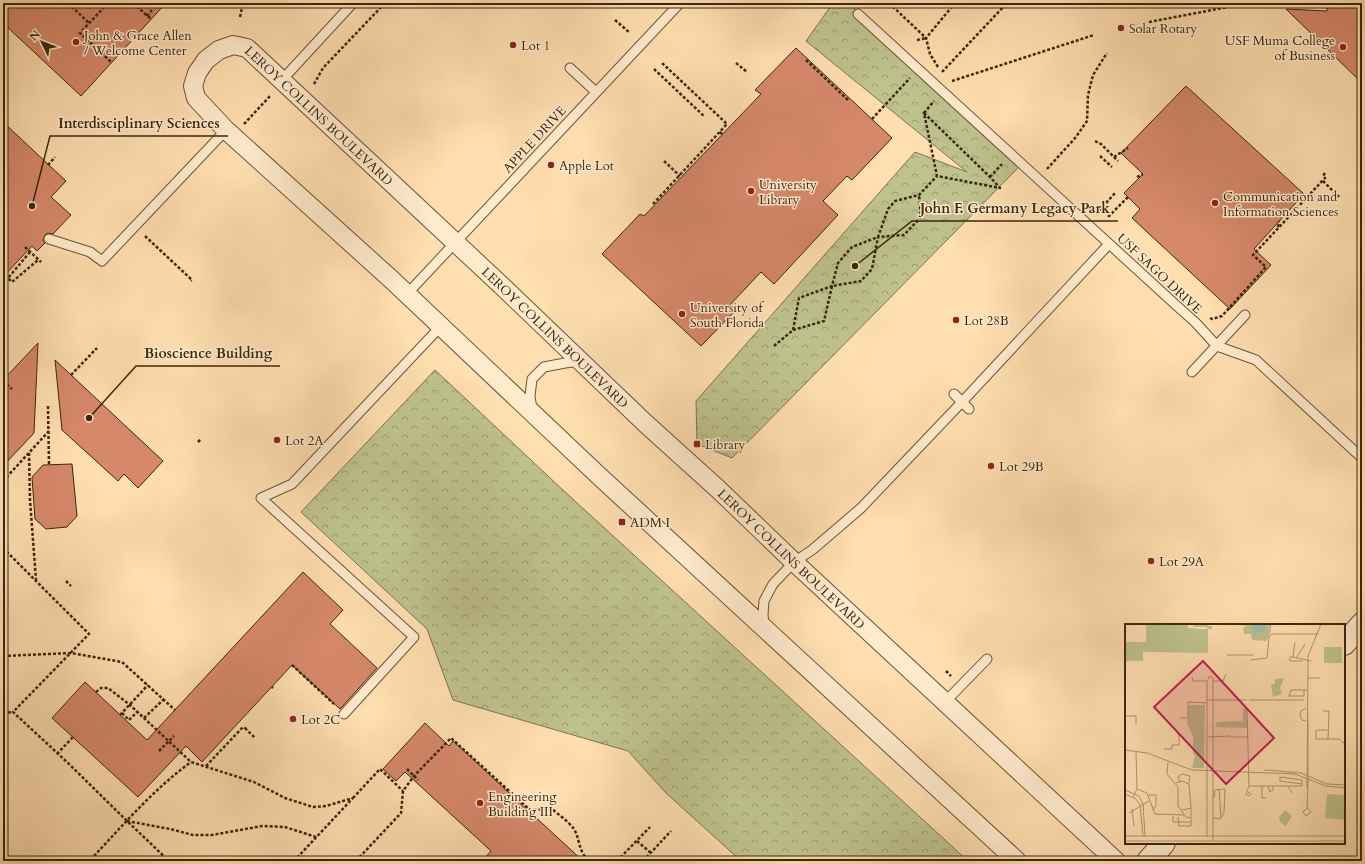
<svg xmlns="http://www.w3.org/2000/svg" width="1365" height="864" font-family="Cardo,serif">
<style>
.forest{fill:url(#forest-crowns);stroke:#7c744e}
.building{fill:#d6886a;stroke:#3a270e}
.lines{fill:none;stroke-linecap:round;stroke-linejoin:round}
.service-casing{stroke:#6b5536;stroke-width:11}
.minor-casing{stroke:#6b5536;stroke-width:20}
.tertiary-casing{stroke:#6b5536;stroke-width:24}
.path{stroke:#3a270e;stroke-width:2.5;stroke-dasharray:3 2;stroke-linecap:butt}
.service{stroke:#ffeacc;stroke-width:9}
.minor{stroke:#ffeacc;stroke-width:18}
.tertiary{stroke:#ffeacc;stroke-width:22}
.poi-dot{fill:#8f2418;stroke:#ffeacc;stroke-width:1.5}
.labels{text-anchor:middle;stroke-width:3;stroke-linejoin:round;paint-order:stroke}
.poi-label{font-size:13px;fill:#3a270e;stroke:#ffeacc;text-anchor:start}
.street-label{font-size:13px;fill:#3a270e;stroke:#ffeacc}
.inset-road{fill:none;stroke:#b0956f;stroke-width:1}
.view{fill:#c2185b;fill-opacity:0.15;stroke:#c2185b;stroke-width:2}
.inset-edge{fill:none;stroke:#3a270e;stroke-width:2}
.leader{fill:none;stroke:#3a270e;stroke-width:1.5}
.callout-dot{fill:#3a270e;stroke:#ffeacc;stroke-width:1.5}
.callout-label{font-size:14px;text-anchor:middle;font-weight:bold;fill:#3a270e;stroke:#ffeacc;stroke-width:3;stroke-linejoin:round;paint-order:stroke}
</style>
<defs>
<pattern id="forest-crowns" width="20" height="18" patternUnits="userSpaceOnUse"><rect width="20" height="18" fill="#bec28d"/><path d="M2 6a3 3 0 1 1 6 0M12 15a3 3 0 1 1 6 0" fill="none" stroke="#9b9e72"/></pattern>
</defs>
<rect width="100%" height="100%" fill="#ffdeb0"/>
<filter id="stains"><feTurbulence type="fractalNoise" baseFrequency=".005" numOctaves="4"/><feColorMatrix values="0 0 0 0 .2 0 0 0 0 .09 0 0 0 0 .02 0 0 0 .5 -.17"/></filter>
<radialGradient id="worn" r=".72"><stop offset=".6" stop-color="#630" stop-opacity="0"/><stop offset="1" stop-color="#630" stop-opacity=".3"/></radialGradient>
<path class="forest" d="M 833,3 L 848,3 L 1022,164 L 732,458 L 697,444 L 696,401 L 915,152 L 967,172 L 806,41 Z
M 435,370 L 564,491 L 968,861 L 741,861 L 666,793 L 628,751 L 453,700 L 427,629 L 301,512 Z"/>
<path class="building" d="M 3,3 L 166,3 L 81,96 L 3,23 Z
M 1327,3 L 1362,3 L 1362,83 L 1286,9 L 1327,11 Z
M 796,48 L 892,138 L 852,180 L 847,176 L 823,201 L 838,215 L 774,284 L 761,272 L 728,307 L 734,312 L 701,346 L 602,254 L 640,214 L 644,216 L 761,94 L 755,90 Z
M 1186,86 L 1304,194 L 1254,249 L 1271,265 L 1230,309 L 1132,218 L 1140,209 L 1124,193 L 1143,174 L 1121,153 Z
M 3,122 L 66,181 L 51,197 L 71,215 L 53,234 L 48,233 L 45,235 L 43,240 L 45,243 L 37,251 L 32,246 L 3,277 Z
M 38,343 L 34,433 L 3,466 L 3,380 Z
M 55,360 L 163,461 L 138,488 L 124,474 L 118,481 L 62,430 Z
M 72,464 L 77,516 L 67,527 L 46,529 L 35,519 L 32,477 L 43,465 Z
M 303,572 L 343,610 L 330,624 L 377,668 L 340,709 L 292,665 L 202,762 L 186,746 L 138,797 L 52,718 L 85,682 L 147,740 Z
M 425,723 L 449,746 L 453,741 L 583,861 L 482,861 L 491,851 L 405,772 L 396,781 L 383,769 Z"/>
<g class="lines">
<defs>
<path id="service" d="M 858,14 L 1177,306 L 1195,322 L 1217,346 L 1256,360 L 1362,458
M 570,68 L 596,92
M 282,80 L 353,3
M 49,239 L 90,252 L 102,261 L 226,130
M 407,294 L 680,3
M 1192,372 L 1245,315
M 969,409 L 962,402 L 1109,244
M 532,410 L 530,396 L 532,379 L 544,367 L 565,363 L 580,361
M 764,626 L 763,614 L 764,601 L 773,584 L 794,562 L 812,550 L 861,508 L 962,402 L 954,394
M 945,702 L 987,659
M 344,714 L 414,637 L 261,498 L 292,484 L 441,326"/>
<g id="minor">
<path id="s1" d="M 1017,861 L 598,475 L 392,280 L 226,130 L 196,98 L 193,86 L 197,73 L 206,60 L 219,50 L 233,45 L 247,48 L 502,286 L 645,423 L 718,489 L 794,562 L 1116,861"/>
</g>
<path id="tertiary" d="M 1344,644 L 1362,624
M 1148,861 L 1164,843"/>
</defs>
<use href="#service" class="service-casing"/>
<use href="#minor" class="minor-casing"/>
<use href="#tertiary" class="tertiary-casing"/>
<path class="path" d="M 68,3 L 89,23
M 108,3 L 80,33 L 111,62
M 133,3 L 151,19
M 889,3 L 926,38
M 147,16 L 152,10
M 240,17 L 243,3
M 615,20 L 630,33
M 1149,22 L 1249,3 L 1327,4
M 917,40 L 926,38
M 806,60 L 849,101
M 736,63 L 747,72
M 938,67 L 930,54 L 926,38 L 955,3
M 654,69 L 705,117
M 942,72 L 1007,3
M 952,81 L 1094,35
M 314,84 L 323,68 L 385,3
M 924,113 L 990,177 L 1000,188 L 937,176 Z
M 924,113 L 934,101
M 872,119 L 910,78
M 244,124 L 271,95
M 720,132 L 723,135
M 1095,141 L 1101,144 L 1118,161
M 1100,156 L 1112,167
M 1114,157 L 1128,148
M 664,161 L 680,176
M 48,165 L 55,157
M 1047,169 L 1076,137 L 1087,121 L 1088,95 L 1093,75 L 1107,53
M 990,177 L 1002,164
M 1137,177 L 1143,174
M 1323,181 L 1339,197
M 653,204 L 727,124 L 661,62
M 1101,208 L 1109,216 L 1128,197
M 1096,214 L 1116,192
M 1278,227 L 1279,221
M 145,236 L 192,280 L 191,281
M 25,247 L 41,262
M 30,252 L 8,278 L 12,282 L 38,260
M 1210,318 L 1212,319 L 1222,316 L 1266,267 L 1253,255 L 1325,178 L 1323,176 L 1325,173
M 793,330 L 824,321 L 832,286 L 861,281 L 872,269 L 878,237 L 904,235 L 921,217 L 919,195
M 774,346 L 793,330 L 799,298 L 832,286 L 838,263 L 852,247 L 878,237 L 888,209 L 895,201 L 919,195 L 937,176
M 71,375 L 97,348
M 3,381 L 12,389
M 48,406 L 49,465
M 198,442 L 201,439
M 29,453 L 30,500 L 36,580
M 3,481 L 49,431
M 3,548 L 89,634 L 13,712 L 68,763 L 127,821 L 169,861
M 66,581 L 71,586
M 3,656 L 71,653 L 122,662 L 175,710
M 292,665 L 334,704
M 946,671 L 951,676
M 272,687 L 273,688
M 96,692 L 101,688 L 108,688 L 130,705 L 191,762 L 254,782 L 285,798 L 313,807 L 326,806 L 353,798 L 294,861
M 3,713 L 13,712
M 122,713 L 129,720 L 137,712
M 120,715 L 148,685
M 144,718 L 164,699
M 245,728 L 255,738
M 159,751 L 174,736
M 57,754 L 73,737
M 206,766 L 243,727 L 245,728
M 407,769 L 418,780
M 353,798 L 380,769 L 403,791
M 127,821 L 170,829 L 193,835 L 212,835 L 262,826 L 285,827 L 316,837
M 637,841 L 651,853
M 94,856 C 124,824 155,788 191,762
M 356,861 L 401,813 L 403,791 L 414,776 L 451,738 L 530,810 L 552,809 C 558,814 569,822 574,829 C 580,839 578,851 589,861
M 583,861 L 585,858
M 617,861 L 650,827
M 643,861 L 671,831"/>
<use href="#service" class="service"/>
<use href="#minor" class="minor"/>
<use href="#tertiary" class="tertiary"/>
</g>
<g class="poi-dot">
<circle cx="1121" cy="28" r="4"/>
<circle cx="76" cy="42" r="4"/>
<circle cx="513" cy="45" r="4"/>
<circle cx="1343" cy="47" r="4"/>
<circle cx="551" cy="165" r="4"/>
<circle cx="751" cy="191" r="4"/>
<circle cx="1215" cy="203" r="4"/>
<circle cx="682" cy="314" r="4"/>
<circle cx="956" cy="320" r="4"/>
<circle cx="277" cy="440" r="4"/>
<rect x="693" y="440" width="8" height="8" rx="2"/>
<circle cx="991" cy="466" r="4"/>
<rect x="618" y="518" width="8" height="8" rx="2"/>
<circle cx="1151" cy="561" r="4"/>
<circle cx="293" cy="719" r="4"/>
<circle cx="480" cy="803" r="4"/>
</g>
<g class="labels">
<g class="poi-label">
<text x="1129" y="33">Solar Rotary</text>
<text x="84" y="40">John &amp; Grace Allen<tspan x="84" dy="15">/ Welcome Center</tspan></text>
<text x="1335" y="45" text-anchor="end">USF Muma College<tspan x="1335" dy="15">of Business</tspan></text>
<text x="521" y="50">Lot 1</text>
<text x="559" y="170">Apple Lot</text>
<text x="759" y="189">University<tspan x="759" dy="15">Library</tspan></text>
<text x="1223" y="201">Communication and<tspan x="1223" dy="15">Information Sciences</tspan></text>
<text x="690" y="312">University of<tspan x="690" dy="15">South Florida</tspan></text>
<text x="964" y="325">Lot 28B</text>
<text x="285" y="445">Lot 2A</text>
<text x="705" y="449">Library</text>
<text x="999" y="471">Lot 29B</text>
<text x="630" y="527">ADM I</text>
<text x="1159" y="566">Lot 29A</text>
<text x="301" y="724">Lot 2C</text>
<text x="488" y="801">Engineering<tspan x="488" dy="15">Building III</tspan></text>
</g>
<g class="street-label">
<text dy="5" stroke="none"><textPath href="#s1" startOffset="1307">LEROY COLLINS BOULEVARD</textPath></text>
<text transform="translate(534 139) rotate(-47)" y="5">APPLE DRIVE</text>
<text transform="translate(1160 273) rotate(43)" y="5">USF SAGO DRIVE</text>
<text dy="5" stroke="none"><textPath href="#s1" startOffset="1631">LEROY COLLINS BOULEVARD</textPath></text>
<text dy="5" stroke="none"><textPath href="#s1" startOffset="1955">LEROY COLLINS BOULEVARD</textPath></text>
</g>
</g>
<g transform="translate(1125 624)">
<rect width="220" height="220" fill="#ffdeb0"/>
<path d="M 21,0 L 63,0 L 63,4 L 74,5 L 82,5 L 83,2 L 87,2 L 87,5 L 83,5 L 83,29 L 18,28 L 18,37 L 0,37 L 0,18 L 21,18 ZM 146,0 L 146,8 L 141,17 L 127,16 L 126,10 L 119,10 L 118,4 L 122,2 L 116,1 ZM 159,54 L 155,64 L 157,70 L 148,73 L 146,60 L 150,60 L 150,55 ZM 64,81 L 80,81 L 79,144 L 67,144 L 70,131 L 68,130 L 68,112 L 62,100 ZM 122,84 L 122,104 L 90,103 L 92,98 L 117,97 L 118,99 L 118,85 Z" fill="#bec28d"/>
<path d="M 160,186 L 167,192 L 161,202 L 156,199 L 154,193 Z" fill="#bec28d"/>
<path d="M 199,23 L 217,23 L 217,39 L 199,39 ZM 202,170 L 220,171 L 220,196 L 200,194 Z" fill="#bec28d"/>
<path d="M 126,0 L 141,0 L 140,7 L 130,10 Z" fill="#a0bcad"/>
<path class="inset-road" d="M 68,2 L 83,2M 170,18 L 168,33 L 186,37M 102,31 L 128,31M 168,33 L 165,33 L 165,37 L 178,37M 172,33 L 180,20M 125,36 L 142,34 L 144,13 L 147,10 L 193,10M 67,53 L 68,57 L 82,57M 182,54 L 195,54M 88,57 L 98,57 L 101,50M 179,66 L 179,72 L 164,72 L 166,66 L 182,66M 82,76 L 122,76M 124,76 L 179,76M 122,86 L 124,162 L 163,162 L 167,169M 198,87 L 204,87 L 203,115M 0,92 L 11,92 L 11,100M 55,94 L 63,94 L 63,78 L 82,79M 181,97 L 177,96 L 175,91 L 176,87 L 181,84M 203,106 L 191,106 L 191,115 L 214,115 L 220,120M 82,113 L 105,112M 105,113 L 122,113M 39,125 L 47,125 L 47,121 L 54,121 L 54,110M 0,126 L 22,129 L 67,146 L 170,150 L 201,162 L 220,164M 43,138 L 42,150 L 53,163 L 53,182 L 61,193 L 66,194M 139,146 L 176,149 L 202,160 L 220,161M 55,158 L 53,153 L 57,150 L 65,152 L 64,159M 51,159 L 57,157 L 64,160 L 66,184 L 57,186M 137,162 L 137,174 L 141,174M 143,162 L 145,168 L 148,166 L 148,162M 163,162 L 177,162 L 177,156 L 155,153 L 155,157 L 177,160M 182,164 L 183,32 L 196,0M 12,165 L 22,169 L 30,190 L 59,191M 94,165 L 96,194M 0,166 L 14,172 L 18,180 L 20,212M 123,168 L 126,170 L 124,172 L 121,170 L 124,162M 0,170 L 11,175 L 15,181 L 18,212M 23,171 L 31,171 L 31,181 L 28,186M 8,173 L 12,165 L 11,127M 182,184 L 186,188 L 181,192 L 178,188 L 182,184 L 183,162 L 183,95M 7,185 L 9,202M 4,189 L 24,177M 48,192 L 48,198 L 66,198M 53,193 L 54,202 L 66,202 L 66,184M 88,194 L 95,195 L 99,189 L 100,165 L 90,166 L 89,174M 0,212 L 220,212M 82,213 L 82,57 L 85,52 L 88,54 L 88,217M 0,217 L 220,217"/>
<path class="view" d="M 78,37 L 149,114 L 101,160 L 29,83 Z"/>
<rect width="220" height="220" class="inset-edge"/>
</g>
<path class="leader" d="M32 206L50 136H228M855 266L912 221H1118M89 418L136 366H280"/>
<g class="callout-dot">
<circle cx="32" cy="206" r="4"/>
<circle cx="855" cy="266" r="4"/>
<circle cx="89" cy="418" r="4"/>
</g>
<g class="callout-label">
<text x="139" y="128">Interdisciplinary Sciences</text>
<text x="1015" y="213">John F. Germany Legacy Park</text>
<text x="208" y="358">Bioscience Building</text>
</g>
<rect width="1365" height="864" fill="none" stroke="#ffdeb0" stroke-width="16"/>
<rect x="4" y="4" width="1357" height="856" fill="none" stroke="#3a270e" stroke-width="2"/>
<rect x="8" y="8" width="1349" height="848" fill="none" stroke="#3a270e"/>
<g transform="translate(42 42) rotate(313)" stroke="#ffeacc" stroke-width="3" paint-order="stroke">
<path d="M0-3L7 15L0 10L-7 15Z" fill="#3a270e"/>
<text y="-6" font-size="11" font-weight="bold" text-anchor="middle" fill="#3a270e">N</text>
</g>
<rect width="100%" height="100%" filter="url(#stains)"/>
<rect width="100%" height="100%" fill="url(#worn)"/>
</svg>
